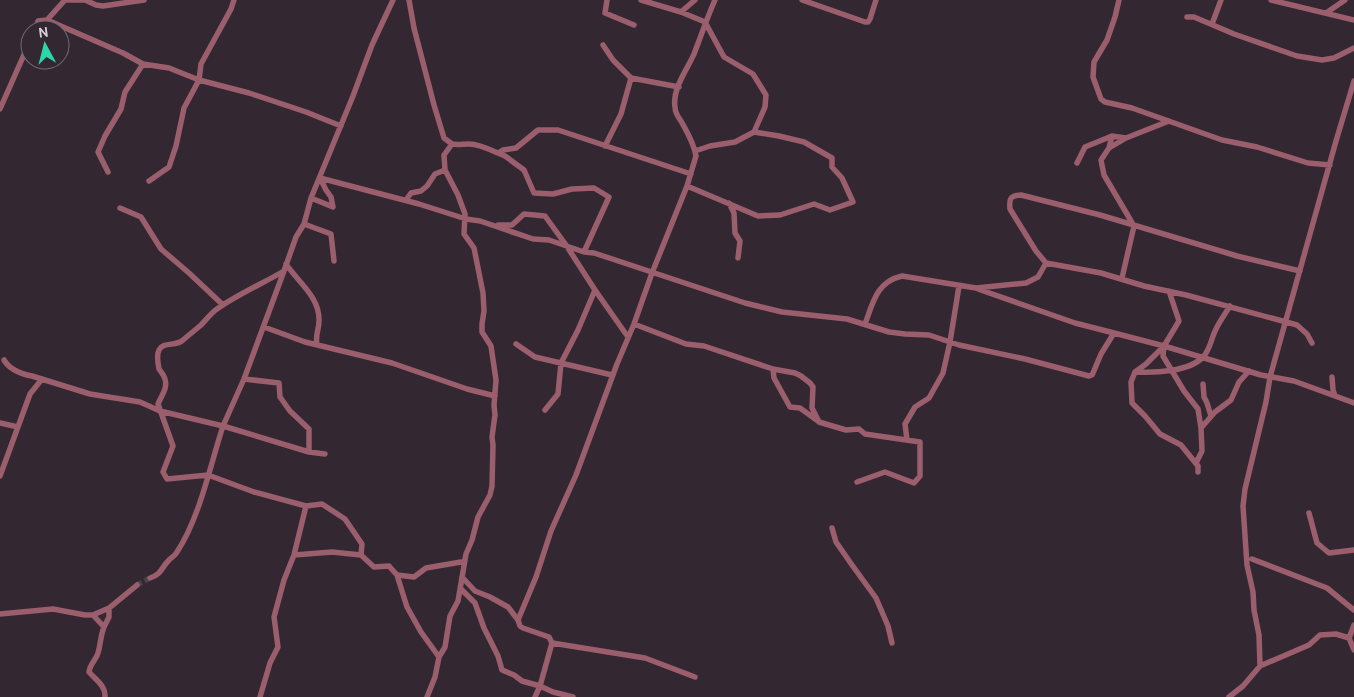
<svg xmlns="http://www.w3.org/2000/svg" width="1354" height="697" font-family="Overpass,sans-serif">
<style>
.lines{fill:none;stroke-linecap:round;stroke-linejoin:round}
.street-tunnel{stroke:#4c404a;stroke-width:5.5;stroke-dasharray:5.5 3;stroke-linecap:butt}
.street{stroke:#9a5e6c;stroke-width:5.5}
</style>
<rect width="100%" height="100%" fill="#332731"/>
<g class="lines">
<path class="street-tunnel" d="M 137,585 L 150,578"/>
<path class="street" d="M 409,0 L 414,28 L 434,105 L 444,138 L 452,144 L 444,155 L 445,170 L 458,195 L 465,214 L 464,234 L 474,248 L 483,293 L 484,311 L 482,324 L 482,332 L 491,346 L 496,380 L 494,405 L 495,415 L 492,437 L 493,445 L 492,486 L 490,495 L 478,517 L 472,540 L 466,554 L 458,601 L 450,616 L 445,647 L 439,657 L 435,677 L 427,697
M 607,0 L 605,13 L 634,25
M 641,0 L 681,12 L 705,22 L 724,57 L 753,74 L 766,95 L 765,107 L 754,132
M 802,0 L 865,22 L 868,22 L 870,19 L 876,0
M 1119,0 L 1115,17 L 1107,40 L 1094,62 L 1093,77 L 1101,99 L 1105,102 L 1132,108 L 1222,140 L 1257,147 L 1308,163 L 1330,165
M 1271,0 L 1354,20
M 681,12 L 695,0
M 1326,13 L 1345,0
M 1187,17 L 1194,17 L 1234,34 L 1297,56 L 1322,60 L 1334,58 L 1354,48
M 47,20 L 123,53 L 143,64 L 169,68 L 199,80 L 249,93 L 306,112 L 341,126
M 1212,24 L 1221,0
M 35,30 L 38,21 L 47,20 L 65,0 L 85,0 L 96,5 L 103,6 L 144,0
M 603,45 L 613,60 L 631,78 L 679,87
M 0,109 L 30,41
M 1112,136 L 1109,148 L 1101,160 L 1104,175 L 1134,226 L 1122,278
M 452,144 C 458,145 463,144 469,144 C 478,144 489,149 498,153 L 503,150 L 516,148 L 538,130 L 558,130 L 691,174
M 605,146 L 621,114 L 631,78
M 1109,148 L 1126,138
M 498,153 L 505,156 L 524,170 L 534,193 L 553,194 L 572,189 L 594,188 L 609,197 L 584,252
M 1077,163 L 1085,147 L 1112,136 L 1126,138 L 1169,121
M 108,172 L 98,152 L 105,136 L 121,109 L 125,92 L 143,64
M 149,181 L 169,167 L 176,146 L 184,108 L 199,80 L 201,64 L 231,9 L 234,0
M 687,186 L 758,216 L 780,215 L 814,204 L 830,210 L 853,202 L 842,178 L 832,167 L 832,158 L 804,142 L 779,136 L 754,132 L 735,142 L 710,146 L 695,151
M 311,198 L 333,207 L 331,197 L 326,190 L 320,178 L 419,204 L 466,219 L 480,221 L 533,239 L 549,240 L 584,252 L 594,253 L 745,303 L 782,312 L 847,319 L 889,332 L 905,334 L 929,335 L 959,345 L 1025,359 L 1089,376 L 1092,375 L 1093,373 L 1101,354 L 1114,333 L 1164,346 L 1261,375 L 1294,381 L 1354,403
M 406,200 L 411,193 L 421,191 L 427,186 L 435,174 L 445,170
M 729,203 L 734,213 L 735,233 L 740,241 L 738,258
M 120,208 L 141,217 L 161,249 L 189,273 L 223,305
M 304,224 L 331,234 L 334,261
M 498,225 L 512,225 L 524,214 L 545,216 L 566,245 L 595,290 L 578,330 L 561,363 L 558,394 L 545,410
M 286,264 C 298,282 320,297 319,321 C 319,331 315,333 317,345
M 1300,271 L 1237,256 L 1100,215 L 1021,195 C 1010,195 1009,199 1010,209 L 1036,251 L 1046,263 L 1101,273 L 1144,286 L 1186,295 L 1297,325 L 1307,334 L 1312,343
M 978,289 L 1075,323 L 1114,333
M 595,290 L 628,337
M 1169,291 L 1179,321 L 1164,346 L 1163,356 L 1184,391 L 1198,409 L 1201,428 L 1215,412 L 1231,400 L 1239,382 L 1249,371
M 634,324 L 686,344 L 704,346 L 773,369 L 795,373 L 801,376 L 810,383 L 813,387 L 812,408 L 819,422 L 846,430 L 859,429 L 865,434 L 920,442 L 920,476 L 914,483 L 885,472 L 857,482
M 865,324 C 873,303 876,282 902,276 L 976,288 L 1026,283 L 1038,277 L 1046,263
M 264,327 L 305,342 L 392,363 L 467,389 L 495,396
M 516,344 L 535,357 L 612,375
M 1164,346 L 1146,364 L 1135,372 L 1131,382 L 1132,403 L 1145,416 L 1160,434 L 1181,445 L 1198,466 L 1198,472
M 4,360 C 10,370 21,374 32,376 L 90,394 L 140,402 L 160,411 L 223,426 L 244,379 L 284,271
M 773,369 L 774,378 L 790,407 L 800,408 L 818,421
M 1135,372 C 1154,373 1189,372 1203,357 C 1210,350 1211,339 1216,329 C 1220,321 1225,314 1230,306
M 1332,377 L 1333,390 L 1335,396
M 244,379 L 279,383 L 280,397 L 290,411 L 309,429 L 309,452
M 1203,384 L 1204,397 L 1207,403 L 1211,416
M 0,423 L 18,427
M 907,440 L 905,424 L 915,407 L 929,398 L 943,373 L 950,342 L 959,286
M 1196,463 L 1202,451 L 1201,428
M 0,476 L 30,394 L 42,379
M 1309,513 L 1317,543 L 1329,553 L 1354,550
M 832,528 L 836,542 L 852,565 L 876,598 L 888,626 L 892,643
M 294,555 L 332,552 L 361,555 L 374,567 L 389,566 L 397,575 L 414,577 L 426,568 L 461,562 L 464,564
M 361,555 L 362,544 L 345,519 L 322,504 L 306,506 L 254,492 L 208,475 L 167,479 L 163,472 L 173,446 L 158,404 C 161,396 168,389 165,379 C 164,375 161,372 159,369 C 158,364 157,354 159,350 C 164,341 176,347 183,340 C 189,335 195,330 201,325 C 206,320 211,313 217,309 C 238,294 262,284 284,271 L 296,237 L 304,224 L 311,198 L 353,96 L 372,45 L 393,0
M 1252,559 L 1327,588 L 1354,610
M 397,575 L 407,607 L 421,632 L 439,657
M 462,577 L 475,591 L 490,597 L 508,607 L 518,620
M 150,578 C 162,574 161,568 169,560 C 172,557 175,556 177,552 C 200,517 210,466 223,426 L 309,452 L 325,454
M 461,589 L 475,603 L 484,628 L 498,656 L 502,670 L 514,675 L 522,681 L 540,686 L 553,692 L 573,697
M 0,614 L 53,609 L 85,615 L 93,615 L 109,608 L 137,585
M 93,615 L 104,627 C 100,637 101,643 98,653 C 96,660 90,664 89,672 C 96,680 106,686 105,697
M 104,627 L 109,617 L 109,608
M 1349,638 L 1354,625
M 552,643 L 645,658 L 695,677
M 1260,666 L 1259,635 L 1254,610 L 1253,592 L 1247,565 L 1243,506 L 1245,489 L 1266,402 L 1270,377 L 1336,141 L 1354,81
M 260,697 L 270,663 L 278,647 L 274,617 L 284,580 L 294,555 L 306,506
M 535,697 L 540,686 L 552,643 L 549,637 L 523,628 L 520,626 L 518,620 L 536,577 L 551,531 L 576,475 L 617,364 L 634,324 L 652,273 L 687,186 L 696,156 C 694,143 687,132 681,121 C 678,117 675,112 675,107 C 672,89 687,70 694,54 C 701,36 707,18 715,0
M 1229,697 L 1243,686 L 1260,666 L 1309,645 L 1320,635 L 1336,634 L 1349,638 L 1354,650"/>
</g>
<g transform="translate(45 45) rotate(353)"><circle r="24" fill="#332731" stroke="#756a73"/>
<path d="M0-4L9 19L0 12L-9 19Z" fill="#2ed4aa"/>
<text y="-8" font-size="14" font-weight="bold" text-anchor="middle" fill="#d7cfd6">N</text>
</g>
</svg>
